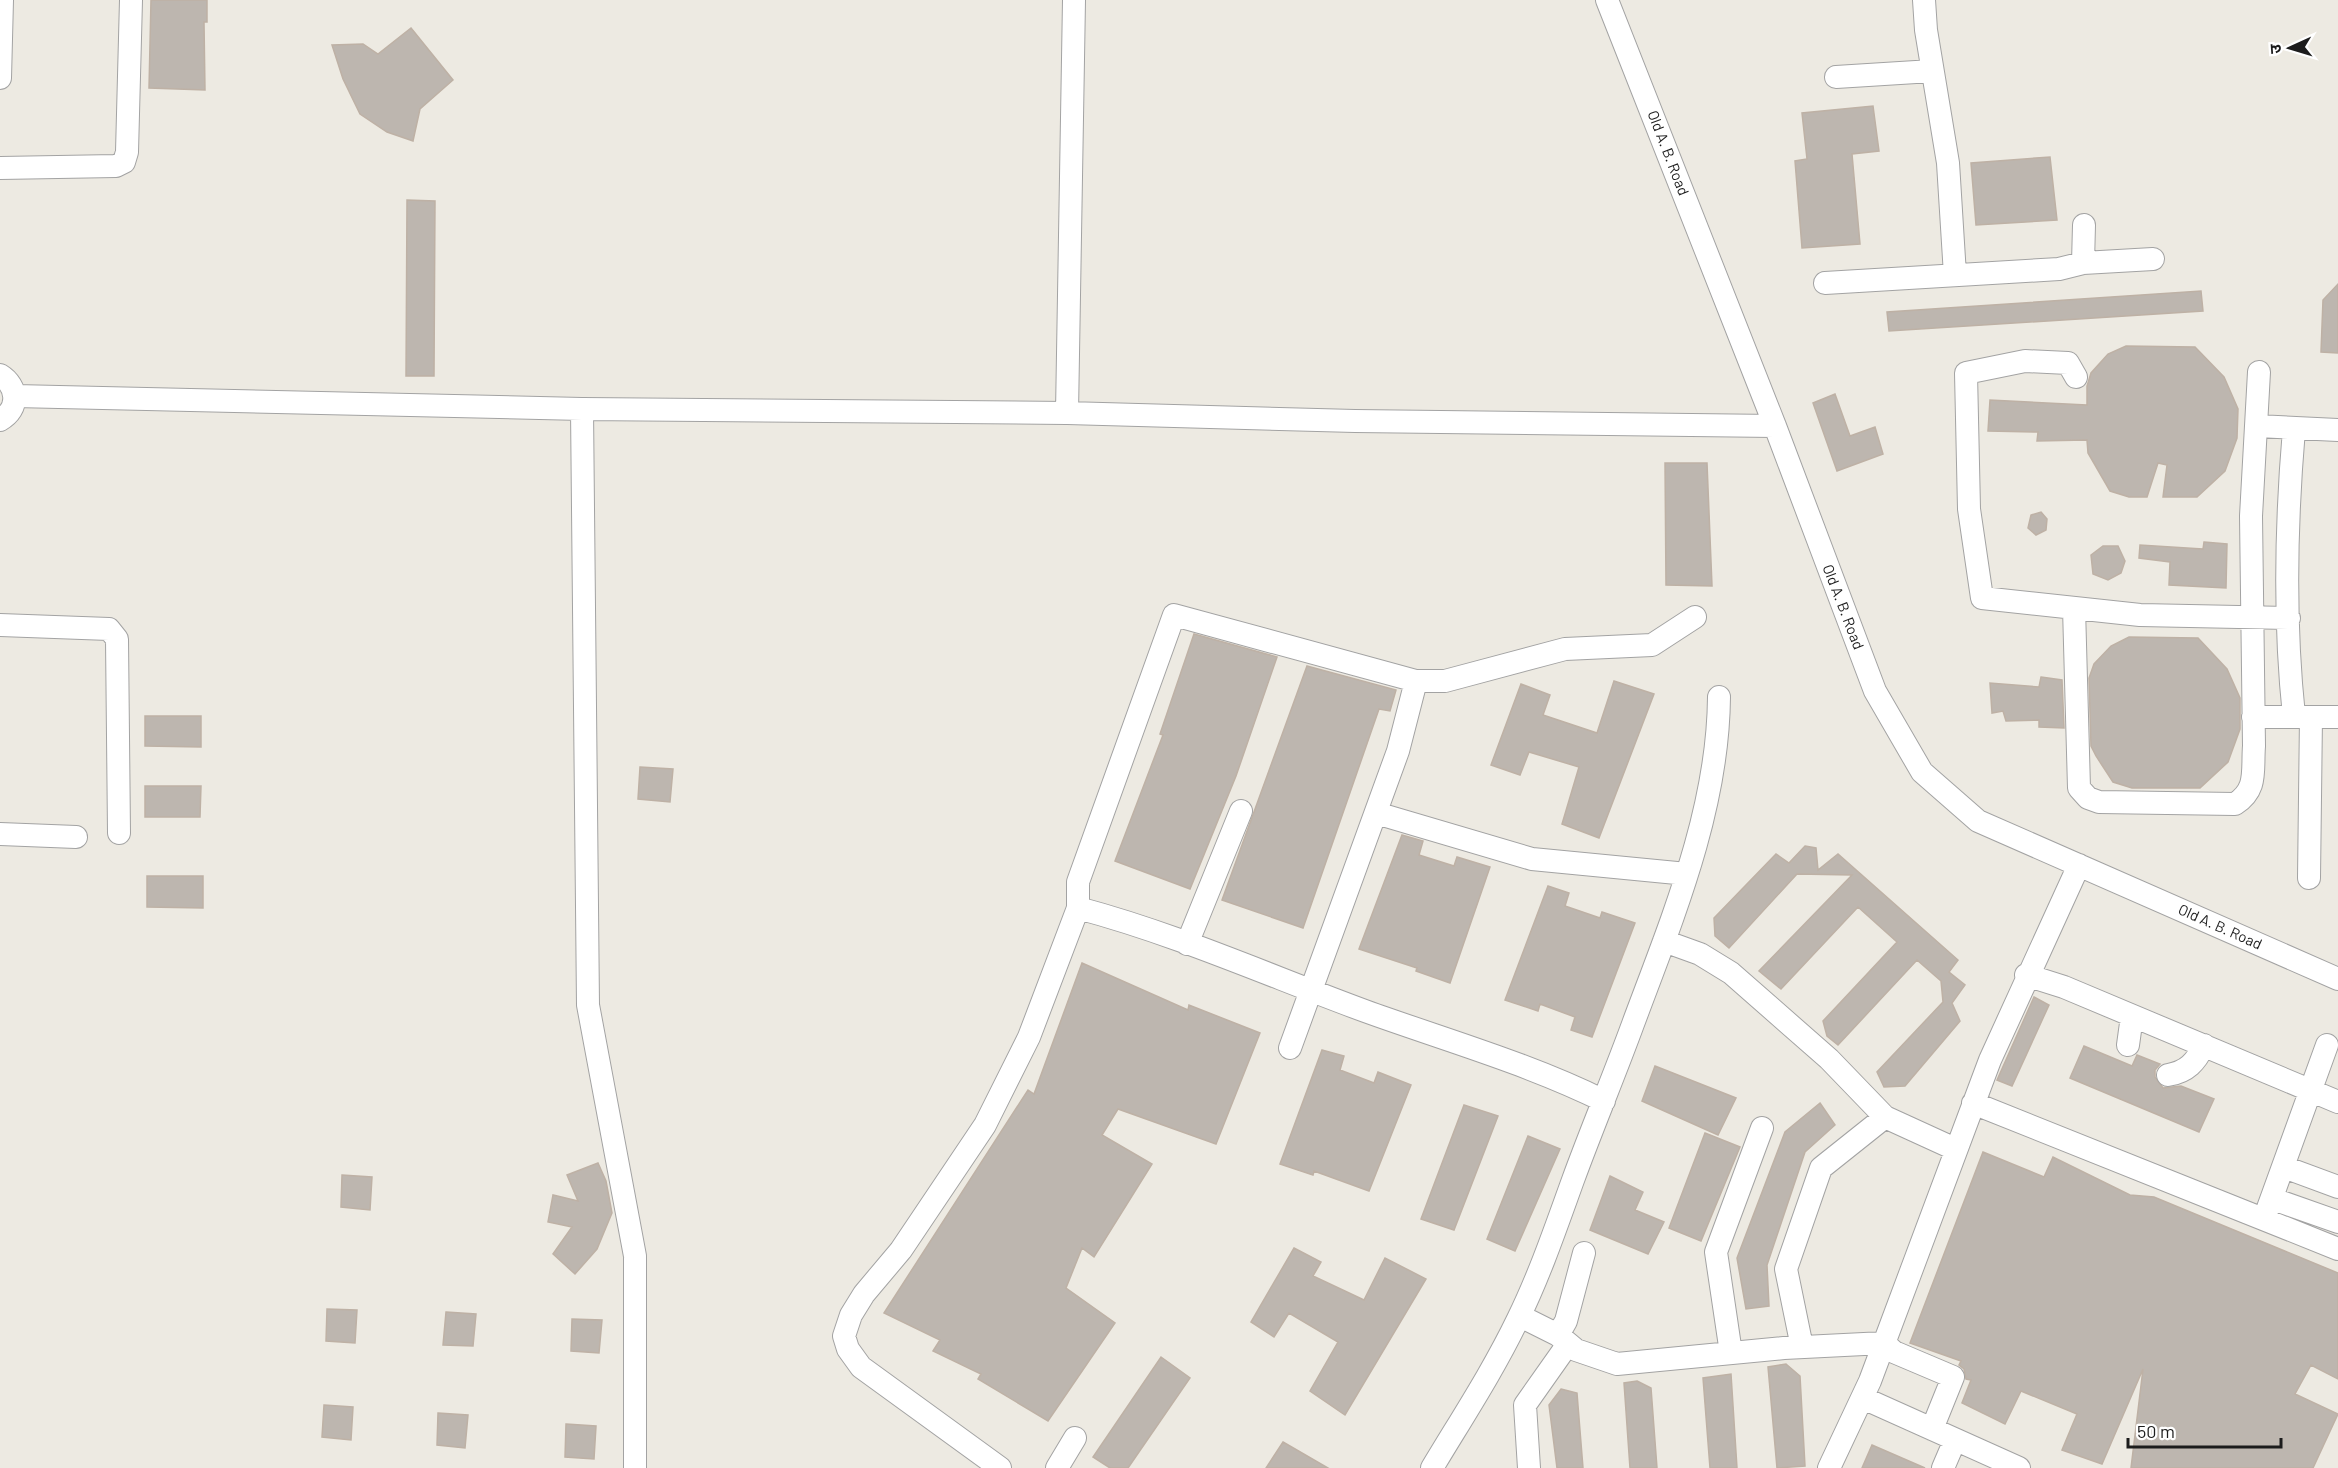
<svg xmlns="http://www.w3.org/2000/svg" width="2338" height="1468" font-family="Barlow,'Noto Sans Devanagari',sans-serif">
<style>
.building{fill:#bdb6af;stroke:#beb1a5;stroke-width:1.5}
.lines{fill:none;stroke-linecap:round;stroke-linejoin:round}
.minor-casing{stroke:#a3a3a3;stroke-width:24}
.minor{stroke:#fff;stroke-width:22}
.labels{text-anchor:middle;stroke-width:4.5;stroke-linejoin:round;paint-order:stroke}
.street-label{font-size:15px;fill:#1c1c1c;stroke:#fff}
</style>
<rect width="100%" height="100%" fill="#edeae2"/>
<path class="building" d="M 151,0 L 207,0 L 207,22 L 204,22 L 205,90 L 149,88 Z
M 411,28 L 453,80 L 420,109 L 413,141 L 387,132 L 360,114 L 343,79 L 332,45 L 363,44 L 378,54 Z
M 1873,106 L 1879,151 L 1852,154 L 1860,244 L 1802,248 L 1795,161 L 1807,159 L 1802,113 Z
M 2050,157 L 2057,220 L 1976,225 L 1971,163 Z
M 407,200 L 435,201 L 434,376 L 406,376 Z
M 2338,284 L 2338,353 L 2321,352 L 2323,300 Z
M 2201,291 L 2203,311 L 1889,331 L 1887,312 Z
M 2126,346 L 2195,347 L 2224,377 L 2238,409 L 2237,438 L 2225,471 L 2197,497 L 2163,497 L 2167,465 L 2158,463 L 2147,497 L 2129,497 L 2110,491 L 2088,453 L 2087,440 L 2037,441 L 2038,432 L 1988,431 L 1990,400 L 2087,405 L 2087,386 L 2091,373 L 2108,354 Z
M 1835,394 L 1850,436 L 1875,427 L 1883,454 L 1837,471 L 1813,403 Z
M 1665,463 L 1707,463 L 1712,586 L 1666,585 Z
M 2041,512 L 2047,519 L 2046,530 L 2036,535 L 2028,528 L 2031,515 Z
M 2204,542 L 2227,544 L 2226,588 L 2169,585 L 2170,562 L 2139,558 L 2140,545 L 2203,549 Z
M 2103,546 L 2118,546 L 2125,561 L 2121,573 L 2108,580 L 2093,574 L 2091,555 Z
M 1194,634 L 1277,657 L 1236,776 L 1190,889 L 1115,861 L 1163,735 L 1160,734 Z
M 2129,637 L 2198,638 L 2227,669 L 2240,698 L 2240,729 L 2228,762 L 2200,788 L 2132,788 L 2113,782 L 2096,756 L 2091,746 L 2089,678 L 2094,664 L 2111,646 Z
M 1307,666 L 1396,690 L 1390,711 L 1379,709 L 1303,928 L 1222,900 Z
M 2041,677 L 2062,680 L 2064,728 L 2039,727 L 2039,720 L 2006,721 L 2003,711 L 1992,713 L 1990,683 L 2039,687 Z
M 1614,681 L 1654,694 L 1599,838 L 1562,824 L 1579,767 L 1529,752 L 1520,775 L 1491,765 L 1521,684 L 1550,695 L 1543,715 L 1597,733 Z
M 145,716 L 201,716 L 201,747 L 145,746 Z
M 640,767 L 673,769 L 670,802 L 638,799 Z
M 145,786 L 201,786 L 200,817 L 145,817 Z
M 1402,835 L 1423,841 L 1419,855 L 1454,866 L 1457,857 L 1490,867 L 1450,983 L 1416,971 L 1417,968 L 1359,949 Z
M 1805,846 L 1816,848 L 1818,870 L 1838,854 L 1958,960 L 1949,972 L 1965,985 L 1952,1003 L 1960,1021 L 1905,1086 L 1884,1087 L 1877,1072 L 1943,1002 L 1941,981 L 1917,960 L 1838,1045 L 1827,1036 L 1823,1021 L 1897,942 L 1858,907 L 1781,989 L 1759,971 L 1852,875 L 1797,874 L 1729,948 L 1715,936 L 1714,918 L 1776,854 L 1789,863 Z
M 147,876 L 203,876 L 203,908 L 147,907 Z
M 1548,886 L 1569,893 L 1565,906 L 1600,918 L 1602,912 L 1635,923 L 1592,1037 L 1571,1030 L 1575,1017 L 1540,1004 L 1538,1011 L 1505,1000 Z
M 1082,963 L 1188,1010 L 1189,1005 L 1260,1033 L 1216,1144 L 1118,1109 L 1102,1135 L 1152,1164 L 1094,1257 L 1082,1248 L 1066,1288 L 1115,1323 L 1048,1421 L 978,1379 L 981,1374 L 933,1351 L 940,1340 L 884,1313 L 1028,1090 L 1034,1094 Z
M 2034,997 L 2049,1005 L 2012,1086 L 1997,1080 Z
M 2084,1046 L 2132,1066 L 2137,1055 L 2160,1064 L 2155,1070 L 2155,1077 L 2163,1088 L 2181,1086 L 2214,1099 L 2199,1132 L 2070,1078 Z
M 1322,1050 L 1344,1056 L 1340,1070 L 1374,1083 L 1378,1072 L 1411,1085 L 1369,1191 L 1314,1171 L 1313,1175 L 1280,1164 Z
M 1655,1066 L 1736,1098 L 1718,1135 L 1642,1101 Z
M 1820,1103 L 1835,1125 L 1805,1152 L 1767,1265 L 1769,1306 L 1746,1309 L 1737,1258 L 1785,1132 Z
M 1464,1105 L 1498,1116 L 1454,1230 L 1421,1219 Z
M 1705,1133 L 1740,1147 L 1701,1241 L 1669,1228 Z
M 1528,1136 L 1560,1149 L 1515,1251 L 1487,1239 Z
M 1983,1152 L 2044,1177 L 2053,1157 L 2130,1195 L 2154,1197 L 2338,1273 L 2338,1379 L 2311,1365 L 2295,1394 L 2338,1414 L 2313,1468 L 2131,1468 L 2143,1369 L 2102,1464 L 2062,1450 L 2077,1414 L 2021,1391 L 2005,1424 L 1962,1403 L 1971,1380 L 1966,1379 L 1964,1369 L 1959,1365 L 1961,1361 L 1910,1343 Z
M 598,1163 L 606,1181 L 612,1213 L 597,1249 L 575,1274 L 553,1254 L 572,1227 L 548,1222 L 553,1195 L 578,1201 L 567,1175 Z
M 342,1175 L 372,1177 L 370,1210 L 341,1207 Z
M 1610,1176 L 1643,1192 L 1635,1210 L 1664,1222 L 1648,1254 L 1590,1230 Z
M 1294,1248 L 1321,1262 L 1313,1276 L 1364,1300 L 1385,1258 L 1426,1279 L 1345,1415 L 1310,1391 L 1338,1342 L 1289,1313 L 1274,1337 L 1251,1322 Z
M 327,1309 L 357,1310 L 355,1343 L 326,1341 Z
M 446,1312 L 476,1314 L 473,1346 L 443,1345 Z
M 572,1319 L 602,1320 L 599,1353 L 571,1351 Z
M 1161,1357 L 1190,1378 L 1128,1468 L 1110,1468 L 1093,1457 Z
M 1786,1364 L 1800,1376 L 1805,1466 L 1777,1468 L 1768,1367 Z
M 1731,1374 L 1737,1468 L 1710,1468 L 1703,1378 Z
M 1637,1381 L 1651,1388 L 1657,1468 L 1630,1468 L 1624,1383 Z
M 1561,1389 L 1577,1393 L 1583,1468 L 1557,1468 L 1549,1405 Z
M 324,1405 L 353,1407 L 351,1440 L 322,1437 Z
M 438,1413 L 468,1415 L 465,1448 L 437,1445 Z
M 566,1424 L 596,1426 L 594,1459 L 565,1457 Z
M 1283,1442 L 1328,1468 L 1266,1468 Z
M 1872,1445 L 1925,1468 L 1862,1468 Z"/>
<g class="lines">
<defs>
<path id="minor" d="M 1607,0 L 1775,426 L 1875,691 L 1922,772 L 1978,821 L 2338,979
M 1924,0 L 1926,30 L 1948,163 L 1955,275
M 1836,77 L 1932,71
M 0,78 L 2,0
M 0,168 L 116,166 L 124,162 L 127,152 L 131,0
M 2083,263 L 2084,225
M 1825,283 L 2059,269 L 2083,263 L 2153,259
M 0,375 C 18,386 20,409 0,420
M 2076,377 L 2068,363 L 2025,361 L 1966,373 L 1969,509 L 1982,598 L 2140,615 L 2289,618
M 15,396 L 582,409 L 1067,413 L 1355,421 L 1775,426
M 582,409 L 588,1005 L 635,1256 L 635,1468
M 1067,413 L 1074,0
M 2257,426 L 2338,430
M 2294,429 C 2286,523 2284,622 2294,716
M 2074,608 L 2079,788 L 2088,798 L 2099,802 L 2235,804 C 2258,789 2252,771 2254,746 L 2251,516 L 2259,372
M 0,625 L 109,629 L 117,639 L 119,833
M 2253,717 L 2338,717
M 1376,813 L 1532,859 L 1687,874
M 0,834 L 76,837
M 2309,878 L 2311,717
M 1078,908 C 1176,934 1270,976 1365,1011 C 1445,1040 1527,1063 1604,1101
M 1664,941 L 1700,954 L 1731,973 L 1829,1059 L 1885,1117 L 1955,1149
M 1187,944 L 1241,811
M 2026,975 L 2064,987 L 2338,1102
M 2128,1045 L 2132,1016
M 1290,1048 L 1398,751 L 1416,681
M 2168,1075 C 2187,1072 2196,1062 2204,1045
M 1973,1103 L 2338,1249
M 2284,1167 L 2338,1187
M 2273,1199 L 2338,1222
M 2264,1219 L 2327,1045
M 1530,1321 L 1558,1335 L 1576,1350 L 1617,1364 L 1784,1348 L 1884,1343 L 1894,1352 L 1953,1377 L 1932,1429
M 1558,1335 L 1566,1321 L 1584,1253
M 1802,1347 L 1786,1269 L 1821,1168 L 1885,1117
M 1731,1353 L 1716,1252 L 1762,1128
M 1863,1398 L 2019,1468
M 1000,1468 L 861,1367 L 848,1349 L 844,1336 L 851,1315 L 864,1294 L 901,1250 L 985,1125 L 1029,1037 L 1078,908 L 1078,882 L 1174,615 L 1416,681 L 1445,681 L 1565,649 L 1652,645 L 1695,617
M 1057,1468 L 1075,1438
M 1432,1468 C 1462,1418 1493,1371 1518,1319 C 1540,1274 1556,1227 1573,1180 C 1592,1128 1614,1076 1633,1024 C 1672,919 1718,811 1719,697
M 1529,1468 L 1525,1405 L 1568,1344
M 1829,1468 L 1870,1381 L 1990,1060 L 2079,865
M 1943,1468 L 1955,1440"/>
</defs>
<use href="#minor" class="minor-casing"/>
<use href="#minor" class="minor"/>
</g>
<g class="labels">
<g class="street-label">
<text transform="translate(1668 153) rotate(69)" y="5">Old A. B. Road</text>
<text transform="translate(1843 607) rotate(69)" y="5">Old A. B. Road</text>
<text transform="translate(2220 927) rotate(24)" y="5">Old A. B. Road</text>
</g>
</g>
<g transform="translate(2290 48) rotate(266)" stroke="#ffffff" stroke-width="4.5" paint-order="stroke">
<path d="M0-4.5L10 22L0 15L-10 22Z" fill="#1c1c1c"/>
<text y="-9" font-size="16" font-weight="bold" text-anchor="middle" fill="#1c1c1c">उ</text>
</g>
<path d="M2128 1438v9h153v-9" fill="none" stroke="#1c1c1c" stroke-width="3"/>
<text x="2137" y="1438" font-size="18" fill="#1c1c1c" stroke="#ffffff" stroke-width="4.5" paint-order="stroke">50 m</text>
</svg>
